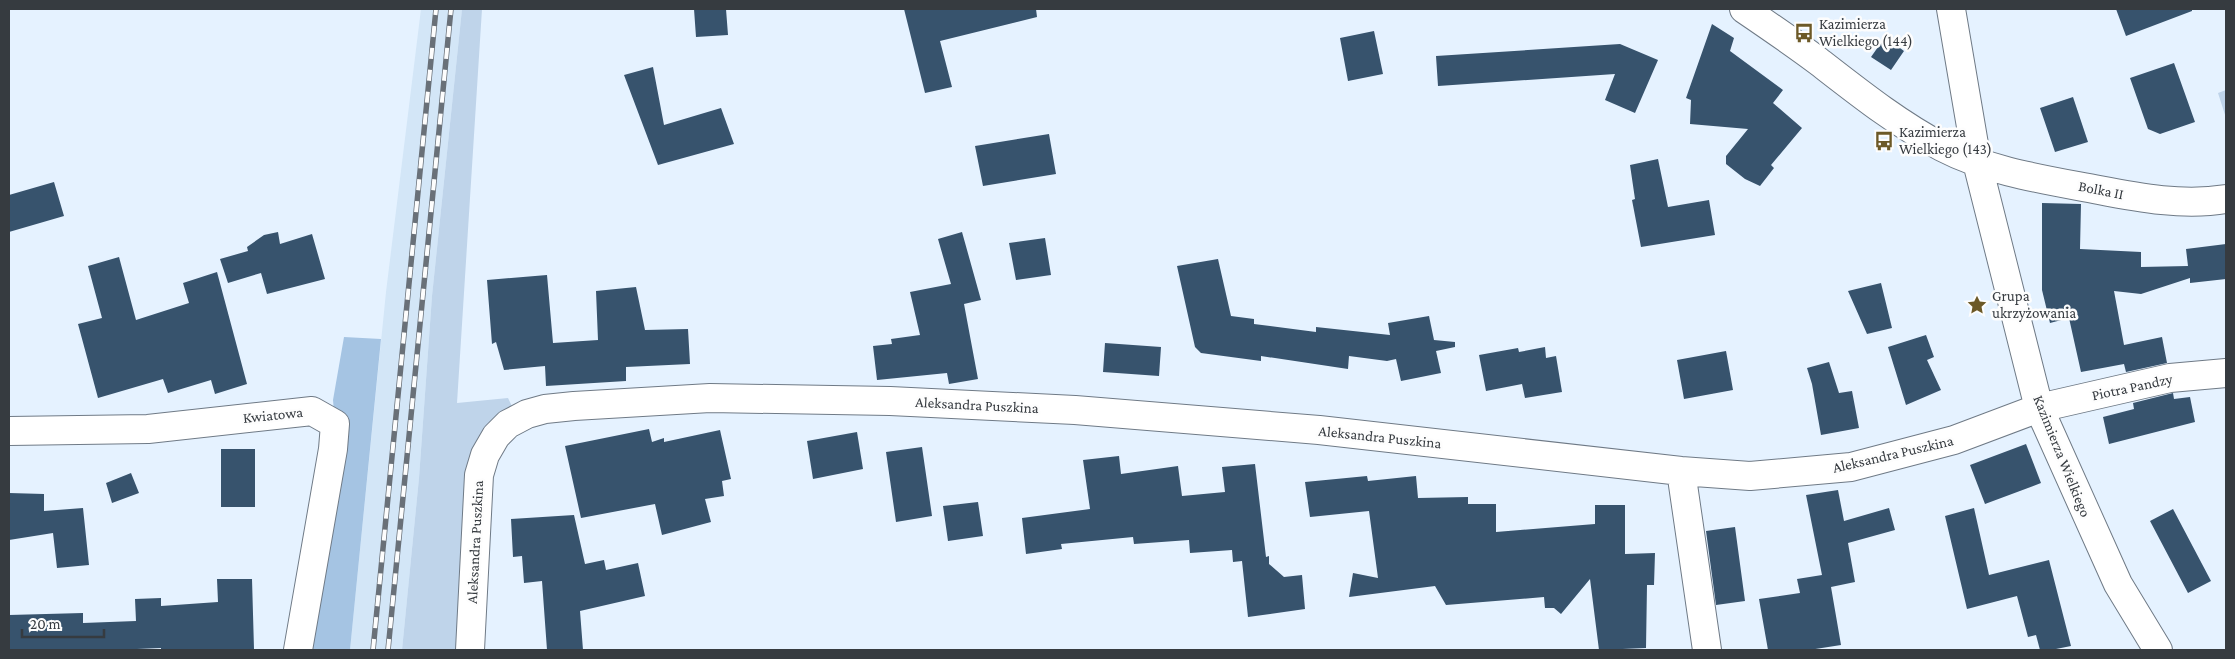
<svg xmlns="http://www.w3.org/2000/svg" width="2235" height="659" font-family="'Crimson Pro',serif">
<style>
.built{fill:#d3e6f7}
.green{fill:#bfd4ea}
.forest{fill:#a5c4e3}
.building{fill:#37536d}
.lines{fill:none;stroke-linecap:round;stroke-linejoin:round}
.minor-casing{stroke:#6f7a86;stroke-width:30}
.minor{stroke:#fff;stroke-width:28}
.rail-casing{stroke:#697078;stroke-width:5.5}
.rail{stroke:#fdfdfd;stroke-width:4;stroke-dasharray:11;stroke-linecap:butt}
.labels{text-anchor:middle;stroke-width:5;stroke-linejoin:round;paint-order:stroke}
.poi-label{font-size:15px;fill:#363b40;stroke:#fdfdfd;text-anchor:start}
.street-label{font-size:15px;fill:#363b40;stroke:#fdfdfd}
</style>
<rect width="100%" height="100%" fill="#e5f2ff"/>
<path class="built" d="M 421,9 L 462,9 L 432,296 L 419,478 L 402,650 L 350,650 L 386,292 Z"/>
<path class="green" d="M 462,9 L 482,9 L 457,403 L 508,398 L 518,419 L 496,436 L 470,650 L 402,650 L 419,478 L 432,296 Z
M 2226,90 L 2226,118 L 2218,93 Z"/>
<path class="forest" d="M 344,337 L 381,339 L 350,650 L 298,650 L 335,424 L 333,400 Z"/>
<path class="building" d="M 694,9 L 726,9 L 728,35 L 696,37 Z
M 904,9 L 1036,9 L 1037,17 L 940,41 L 952,87 L 925,93 Z
M 2116,9 L 2192,9 L 2192,11 L 2126,36 Z
M 1712,24 L 1734,38 L 1730,51 L 1783,90 L 1773,103 L 1802,128 L 1771,165 L 1774,168 L 1760,186 L 1745,179 L 1726,164 L 1726,156 L 1748,129 L 1690,124 L 1691,100 L 1686,98 Z
M 1374,31 L 1383,74 L 1348,81 L 1340,38 Z
M 1885,37 L 1904,51 L 1891,70 L 1871,57 Z
M 1620,44 L 1658,60 L 1635,113 L 1605,100 L 1615,74 L 1438,86 L 1436,56 Z
M 2174,63 L 2195,122 L 2160,134 L 2148,129 L 2130,78 Z
M 653,67 L 664,125 L 721,108 L 734,144 L 658,165 L 624,75 Z
M 2073,97 L 2088,142 L 2055,152 L 2040,108 Z
M 1049,134 L 1056,174 L 983,186 L 975,146 Z
M 1658,159 L 1668,207 L 1709,200 L 1715,235 L 1641,247 L 1632,200 L 1635,199 L 1630,165 Z
M 54,182 L 64,216 L 9,232 L 9,195 Z
M 2042,203 L 2081,204 L 2080,249 L 2141,252 L 2141,267 L 2188,266 L 2186,249 L 2226,244 L 2226,279 L 2190,283 L 2190,278 L 2141,294 L 2114,291 L 2124,345 L 2162,337 L 2167,363 L 2126,372 L 2124,364 L 2081,372 L 2069,318 L 2050,323 L 2042,290 Z
M 278,232 L 280,244 L 312,234 L 325,279 L 267,294 L 261,273 L 228,283 L 220,259 L 248,251 L 247,247 L 264,235 Z
M 962,232 L 981,300 L 964,304 L 978,379 L 949,384 L 947,373 L 877,380 L 873,346 L 892,344 L 891,339 L 920,335 L 910,292 L 951,284 L 938,239 Z
M 1045,238 L 1051,275 L 1016,280 L 1009,243 Z
M 119,257 L 136,320 L 189,303 L 183,283 L 217,272 L 247,384 L 215,394 L 211,380 L 168,393 L 163,379 L 98,398 L 78,324 L 102,318 L 88,266 Z
M 1218,259 L 1231,316 L 1254,319 L 1254,324 L 1316,332 L 1316,327 L 1390,335 L 1388,323 L 1429,316 L 1434,340 L 1455,342 L 1455,347 L 1436,351 L 1441,373 L 1401,381 L 1396,359 L 1387,361 L 1349,356 L 1348,369 L 1261,356 L 1261,361 L 1201,353 L 1195,347 L 1177,266 Z
M 547,275 L 553,343 L 598,340 L 596,291 L 636,287 L 645,330 L 688,329 L 690,364 L 626,367 L 626,381 L 546,386 L 545,366 L 504,370 L 496,342 L 492,344 L 487,280 Z
M 1881,283 L 1892,328 L 1867,334 L 1848,291 Z
M 1926,335 L 1934,357 L 1927,360 L 1941,390 L 1906,405 L 1888,347 Z
M 1105,343 L 1161,347 L 1159,376 L 1103,372 Z
M 1545,347 L 1546,358 L 1556,356 L 1562,392 L 1525,398 L 1522,384 L 1486,391 L 1479,355 L 1518,348 L 1519,352 Z
M 1726,351 L 1733,390 L 1684,399 L 1677,360 Z
M 1829,362 L 1839,393 L 1852,391 L 1859,428 L 1821,435 L 1812,384 L 1807,368 Z
M 2173,393 L 2174,399 L 2190,397 L 2195,422 L 2109,444 L 2103,417 L 2134,409 L 2133,403 Z
M 649,429 L 652,442 L 664,438 L 664,442 L 720,430 L 731,479 L 722,481 L 724,496 L 705,499 L 711,522 L 662,535 L 655,504 L 581,518 L 565,446 Z
M 857,432 L 863,469 L 813,479 L 807,441 Z
M 2026,444 L 2041,483 L 1985,504 L 1970,465 Z
M 922,447 L 932,516 L 896,522 L 886,452 Z
M 221,449 L 255,449 L 255,507 L 221,507 Z
M 1119,456 L 1121,474 L 1178,466 L 1182,496 L 1225,492 L 1222,467 L 1255,464 L 1266,557 L 1269,556 L 1269,564 L 1284,577 L 1302,575 L 1305,609 L 1248,617 L 1242,561 L 1233,562 L 1232,550 L 1190,553 L 1189,540 L 1134,544 L 1133,537 L 1061,544 L 1062,549 L 1026,554 L 1022,518 L 1090,509 L 1083,460 Z
M 131,473 L 139,493 L 112,503 L 106,483 Z
M 1367,476 L 1368,481 L 1416,476 L 1418,498 L 1468,497 L 1468,504 L 1496,504 L 1496,532 L 1595,524 L 1595,505 L 1625,505 L 1625,554 L 1655,553 L 1654,585 L 1647,585 L 1646,648 L 1599,650 L 1590,579 L 1561,614 L 1554,608 L 1545,608 L 1544,597 L 1446,605 L 1435,586 L 1349,597 L 1353,573 L 1378,578 L 1369,511 L 1310,517 L 1305,482 Z
M 1838,490 L 1844,521 L 1889,508 L 1895,530 L 1848,543 L 1855,582 L 1831,587 L 1841,645 L 1809,650 L 1768,650 L 1759,599 L 1800,593 L 1797,579 L 1822,575 L 1806,495 Z
M 9,493 L 44,494 L 44,511 L 83,508 L 89,565 L 57,568 L 53,533 L 9,540 Z
M 978,502 L 983,536 L 948,541 L 943,506 Z
M 1974,508 L 1989,575 L 2049,560 L 2071,646 L 2051,650 L 2040,650 L 2036,635 L 2028,637 L 2017,596 L 1967,609 L 1945,516 Z
M 2173,509 L 2211,581 L 2188,593 L 2150,521 Z
M 574,515 L 585,564 L 604,560 L 606,570 L 638,563 L 645,596 L 580,611 L 583,650 L 547,650 L 542,581 L 524,583 L 522,556 L 513,557 L 511,519 Z
M 1735,527 L 1745,601 L 1716,605 L 1706,531 Z
M 217,579 L 252,579 L 254,649 L 161,650 L 161,648 L 113,650 L 9,650 L 9,615 L 83,613 L 83,623 L 136,621 L 135,599 L 161,598 L 161,606 L 218,602 Z"/>
<g class="lines">
<defs>
<path id="minor" d="M 1744,9 C 1769,26 1794,43 1818,61 C 1858,92 1898,124 1942,147 C 1990,172 2047,180 2099,190 C 2140,198 2184,206 2226,199
M 1951,9 L 1977,162 L 2039,408 L 2118,584 L 2158,650
M 9,431 L 148,429 L 312,411 L 335,424 L 333,449 L 298,650
M 1681,471 L 1707,650
M 470,650 L 479,475 L 485,455 L 496,436 L 508,424 L 527,414 L 545,409 L 574,406 L 710,398 L 890,401 L 1075,410 L 1319,430 L 1681,471 L 1750,476 L 1851,467 L 1954,440 L 2039,408 L 2170,378 L 2226,373"/>
</defs>
<use href="#minor" class="minor-casing"/>
<use href="#minor" class="minor"/>
<defs>
<path id="rail" d="M 373,650 L 436,9
M 388,650 L 451,9"/>
</defs>
<use href="#rail" class="rail-casing"/>
<use href="#rail" class="rail"/>
</g>
<defs>
<symbol id="bus-bare" viewBox="-9 -9 18 18"><path d="M-5-6H5V4H4V6H2V4H-2V6H-4V4H-5ZM-3.5-4V0h7V-4ZM-3.5 1.2v1.5H-2V1.2ZM2 1.2v1.5H3.5V1.2Z" fill="#6c5927" stroke="#fdfdfd" stroke-width="2.5" paint-order="stroke"/></symbol>
<symbol id="sight-bare" viewBox="-9 -9 18 18"><path d="M0-6L1.8-2.2L6-1.7L2.9 1.2L3.7 5.4L0 3.3L-3.7 5.4L-2.9 1.2L-6-1.7L-1.8-2.2Z" fill="#6c5927" stroke="#fdfdfd" stroke-width="2.5" paint-order="stroke"/></symbol>
</defs>
<g fill-rule="evenodd">
<use href="#bus-bare" x="1790" y="19" width="28" height="28"/>
<use href="#bus-bare" x="1870" y="127" width="28" height="28"/>
<use href="#sight-bare" x="1963" y="291" width="28" height="28"/>
</g>
<g class="labels">
<g class="poi-label">
<text x="1819" y="29">Kazimierza<tspan x="1819" dy="17">Wielkiego (144)</tspan></text>
<text x="1899" y="137">Kazimierza<tspan x="1899" dy="17">Wielkiego (143)</tspan></text>
<text x="1992" y="301">Grupa<tspan x="1992" dy="17">ukrzyżowania</tspan></text>
</g>
<g class="street-label">
<text transform="translate(2101 190) rotate(11)" y="5">Bolka II</text>
<text transform="translate(2132 387) rotate(-12)" y="5">Piotra Pandzy</text>
<text transform="translate(977 405) rotate(3)" y="5">Aleksandra Puszkina</text>
<text transform="translate(273 415) rotate(-6)" y="5">Kwiatowa</text>
<text transform="translate(1380 437) rotate(6)" y="5">Aleksandra Puszkina</text>
<text transform="translate(1893 454) rotate(-13)" y="5">Aleksandra Puszkina</text>
<text transform="translate(2062 456) rotate(68)" y="5">Kazimierza Wielkiego</text>
<text transform="translate(475 542) rotate(-87)" y="5">Aleksandra Puszkina</text>
</g>
</g>
<rect width="2235" height="659" fill="none" stroke="#363b40" stroke-width="20"/>
<path d="M22 629v8h82v-8" fill="none" stroke="#363b40" stroke-width="2.5"/>
<text x="30" y="629" font-size="15" fill="#363b40" stroke="#fdfdfd" stroke-width="4" paint-order="stroke">20 m</text>
</svg>
